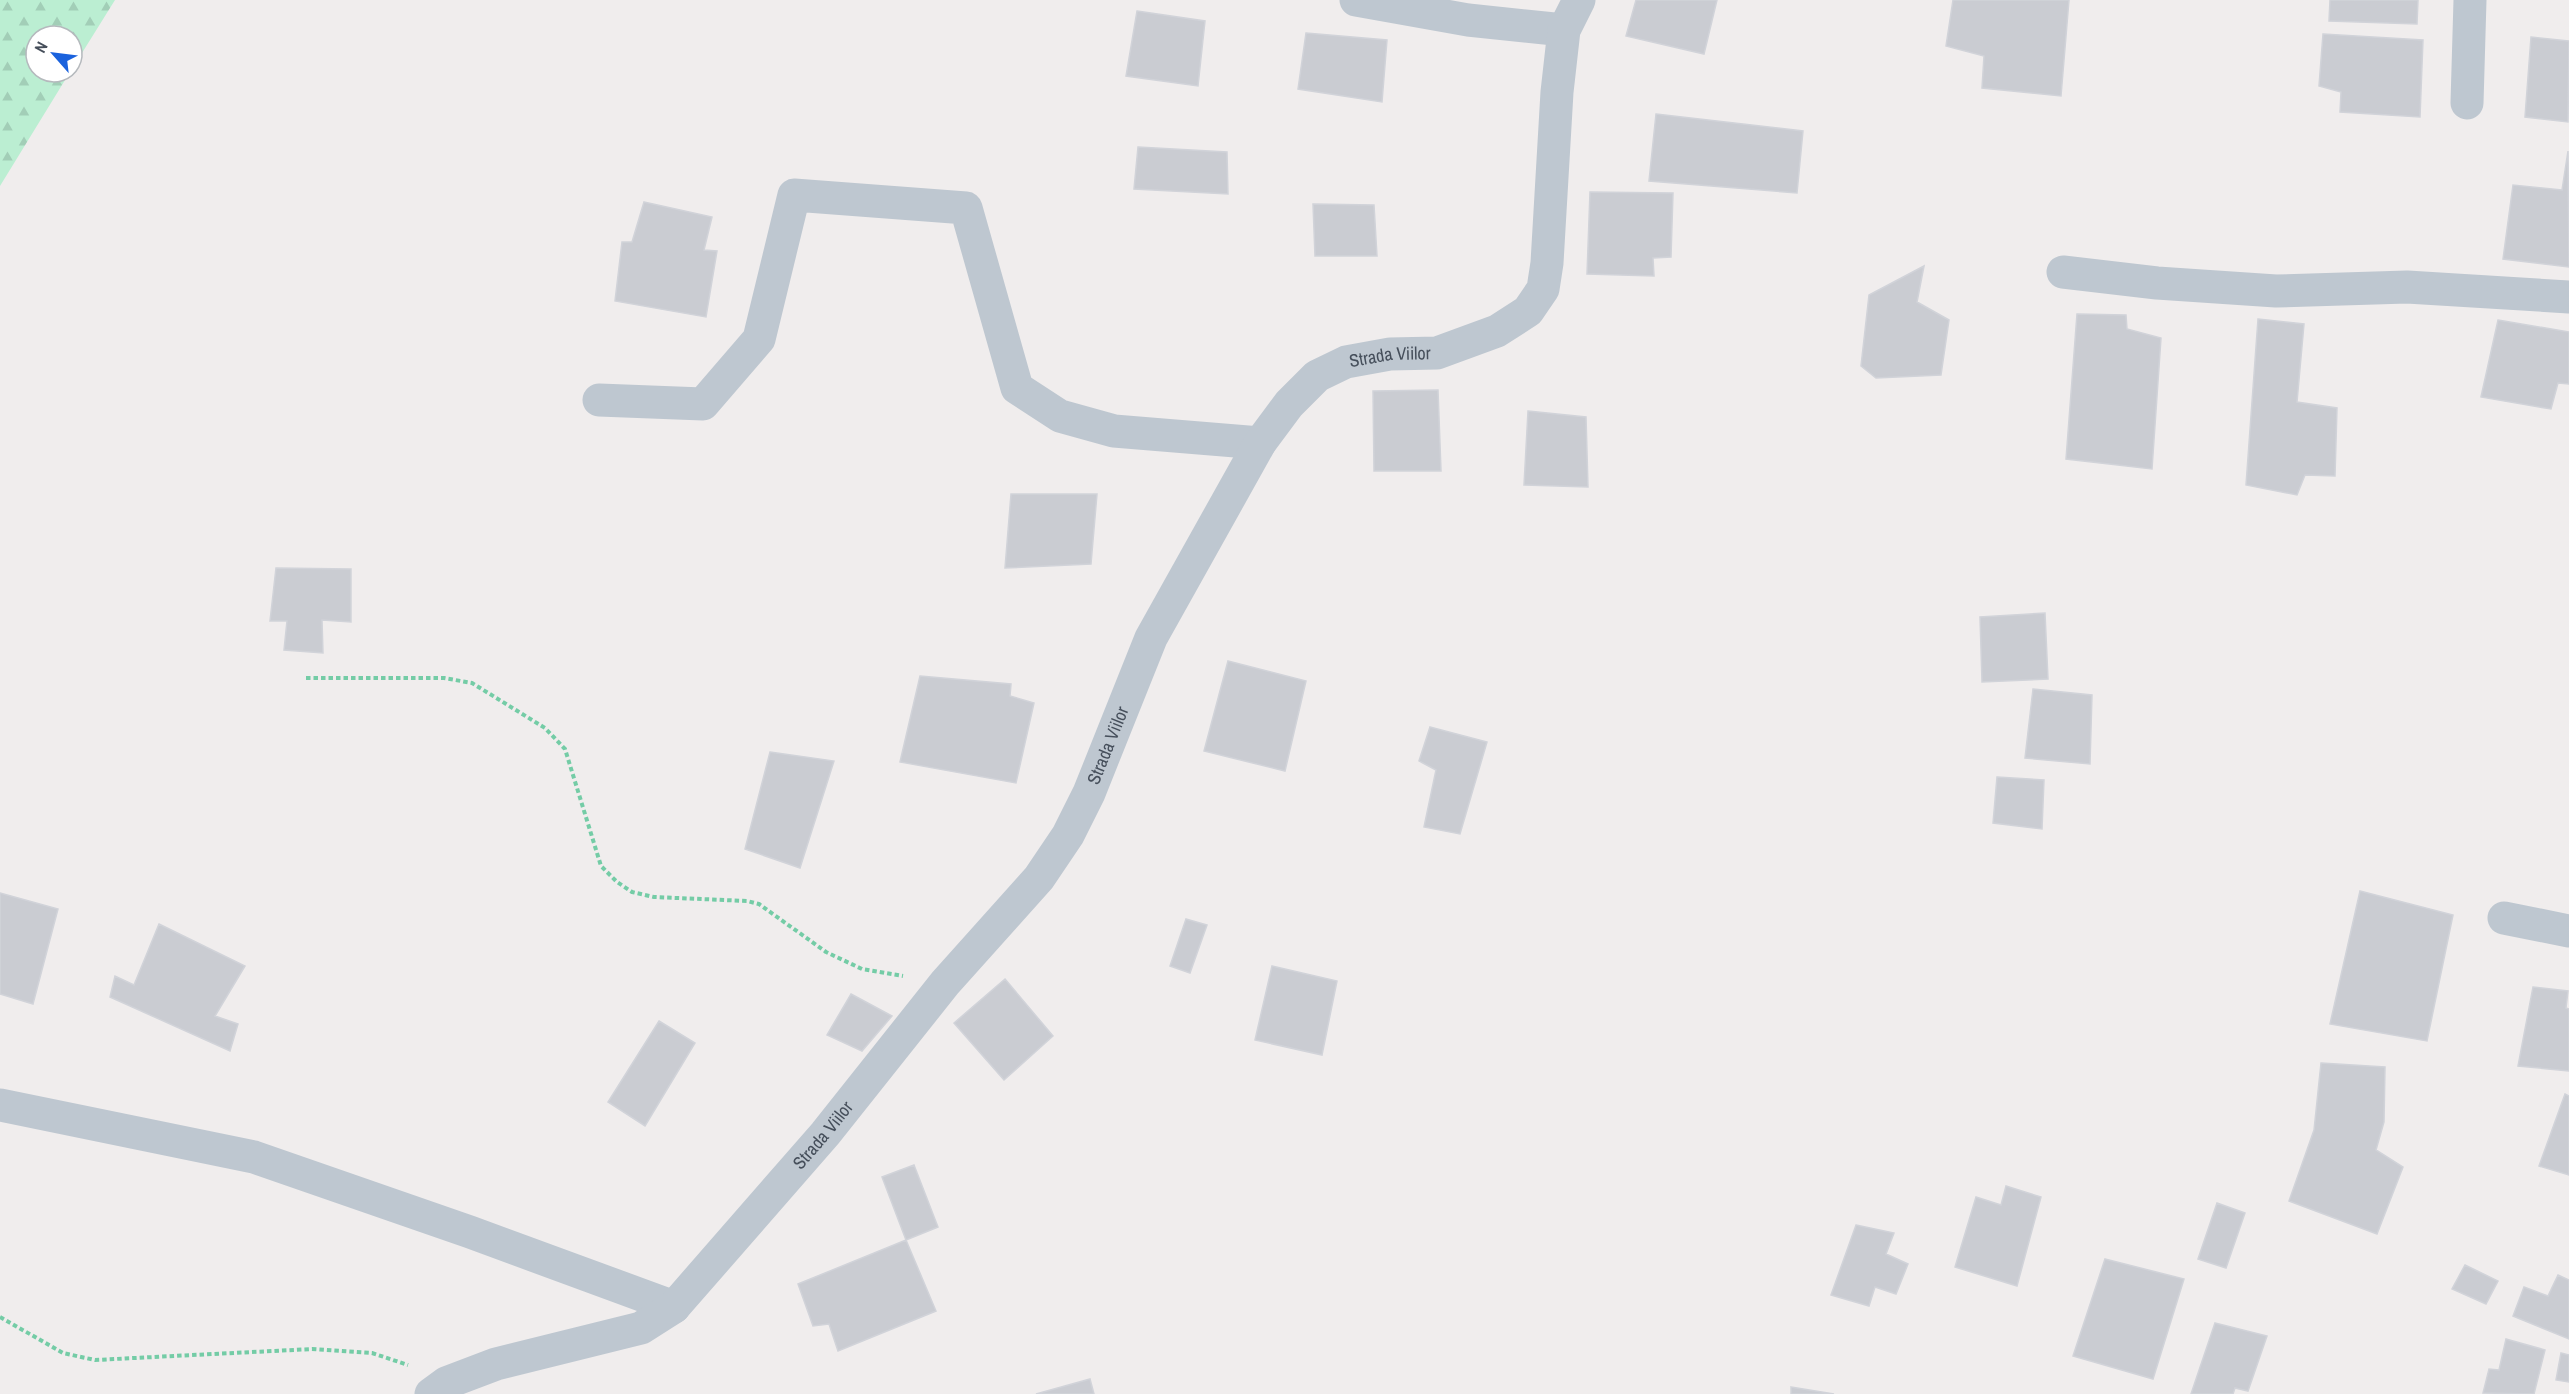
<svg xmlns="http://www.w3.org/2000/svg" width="2569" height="1394" font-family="'Archivo Narrow',sans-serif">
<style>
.forest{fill:url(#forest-firs)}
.building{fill:#caccd2;stroke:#d1d3d9;stroke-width:1.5}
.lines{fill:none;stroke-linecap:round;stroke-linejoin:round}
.path{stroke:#74cca6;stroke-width:4;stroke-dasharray:4.5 3;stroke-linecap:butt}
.minor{stroke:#bec7d0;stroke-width:33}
.labels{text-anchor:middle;stroke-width:4.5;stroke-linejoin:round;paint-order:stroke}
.street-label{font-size:18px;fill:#464f5b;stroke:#fff}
</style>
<defs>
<pattern id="forest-firs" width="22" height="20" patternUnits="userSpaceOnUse" patternTransform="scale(1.5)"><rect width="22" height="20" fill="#bbeed2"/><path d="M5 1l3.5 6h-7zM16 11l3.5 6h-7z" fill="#a2ceb7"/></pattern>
</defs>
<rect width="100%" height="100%" fill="#f0eded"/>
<path class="forest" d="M 0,0 L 115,0 L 72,69 L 72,36 L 36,36 L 36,72 L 70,72 L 0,186 Z"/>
<path class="building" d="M 1636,0 L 1717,0 L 1704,54 L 1626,36 Z
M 1953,0 L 2069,0 L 2061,96 L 1982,88 L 1984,56 L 1946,46 Z
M 2330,0 L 2418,0 L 2417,24 L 2329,21 Z
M 1137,11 L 1205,21 L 1198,86 L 1126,76 Z
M 1306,33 L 1387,40 L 1382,102 L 1298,89 Z
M 2323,34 L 2423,40 L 2420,117 L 2340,112 L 2341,92 L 2319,86 Z
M 2531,37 L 2569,41 L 2568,122 L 2525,117 Z
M 1656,114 L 1803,131 L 1797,193 L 1649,181 Z
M 1138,147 L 1227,152 L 1228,194 L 1134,189 Z
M 2568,151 L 2569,267 L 2503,259 L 2513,185 L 2562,190 Z
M 1590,192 L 1673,193 L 1671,257 L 1653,258 L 1654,276 L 1587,274 Z
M 644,202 L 712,217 L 704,250 L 717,251 L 706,317 L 615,301 L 622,242 L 632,242 Z
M 1313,204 L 1374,205 L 1377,256 L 1315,256 Z
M 1924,266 L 1917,302 L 1949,320 L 1941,375 L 1876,378 L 1861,366 L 1869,295 Z
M 2077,314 L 2126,315 L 2127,329 L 2161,338 L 2152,469 L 2066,459 Z
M 2258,319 L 2304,324 L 2297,402 L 2337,408 L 2335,476 L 2305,475 L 2297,495 L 2246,485 Z
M 2498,320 L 2569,332 L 2569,384 L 2558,383 L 2551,409 L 2481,397 Z
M 1438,390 L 1441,471 L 1374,471 L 1373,391 Z
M 1528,411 L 1586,417 L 1588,487 L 1524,485 Z
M 1011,494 L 1097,494 L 1091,564 L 1005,568 Z
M 276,568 L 351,569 L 351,622 L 322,620 L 323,653 L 284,650 L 287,621 L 270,621 Z
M 2045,613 L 2048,679 L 1982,682 L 1980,617 Z
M 1228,661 L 1306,681 L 1285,771 L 1204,751 Z
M 920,676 L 1011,684 L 1010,696 L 1034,703 L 1016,783 L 900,762 Z
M 2033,689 L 2092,695 L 2090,764 L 2025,758 Z
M 1430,727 L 1487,742 L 1460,834 L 1424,827 L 1436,770 L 1419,761 Z
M 770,752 L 834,761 L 800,868 L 745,849 Z
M 1997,777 L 2044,780 L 2042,829 L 1993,823 Z
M 2360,891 L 2453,915 L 2427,1041 L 2330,1024 Z
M 0,893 L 58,909 L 33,1004 L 0,994 Z
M 1186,919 L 1207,925 L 1190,973 L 1170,966 Z
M 159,924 L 245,966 L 215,1016 L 238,1024 L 230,1051 L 110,997 L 115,976 L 134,985 Z
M 1272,966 L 1337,981 L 1322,1055 L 1255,1040 Z
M 1005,979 L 1053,1036 L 1004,1080 L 954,1023 Z
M 2533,987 L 2568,991 L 2566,1008 L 2569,1009 L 2569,1071 L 2518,1066 Z
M 851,994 L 892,1016 L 862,1051 L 827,1035 Z
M 659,1021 L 695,1043 L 645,1126 L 608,1102 Z
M 2321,1063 L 2385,1067 L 2384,1122 L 2376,1150 L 2403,1167 L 2377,1234 L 2289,1201 L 2314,1130 Z
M 2565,1094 L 2569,1096 L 2569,1175 L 2539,1166 Z
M 914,1165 L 938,1227 L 906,1240 L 882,1177 Z
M 2006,1186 L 2041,1197 L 2017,1286 L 1955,1267 L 1976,1197 L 2001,1205 Z
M 2217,1203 L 2245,1213 L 2226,1268 L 2198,1259 Z
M 1856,1225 L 1894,1233 L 1886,1254 L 1908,1264 L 1896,1294 L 1875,1287 L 1869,1306 L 1831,1295 Z
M 906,1240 L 936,1311 L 838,1351 L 829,1324 L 813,1326 L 798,1284 Z
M 2105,1259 L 2184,1279 L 2153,1379 L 2073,1356 Z
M 2465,1265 L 2498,1281 L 2486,1304 L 2452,1289 Z
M 2558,1275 L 2569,1280 L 2569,1339 L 2513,1316 L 2524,1287 L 2548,1296 Z
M 2215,1323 L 2267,1336 L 2248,1391 L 2235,1388 L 2233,1394 L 2191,1394 Z
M 2506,1339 L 2545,1350 L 2534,1394 L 2483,1393 L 2489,1369 L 2499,1370 Z
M 2561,1353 L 2569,1355 L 2569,1382 L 2556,1380 Z
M 1090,1379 L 1094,1394 L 1036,1394 Z
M 1791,1387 L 1834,1394 L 1791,1394 Z"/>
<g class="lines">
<path class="path" d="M 306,678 L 444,678 L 472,683 L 545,728 L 565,749 L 601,866 L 617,882 L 632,892 L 654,897 L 747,901 L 759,904 L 826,952 L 862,969 L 903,976
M 0,1317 L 63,1353 L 95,1360 L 312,1349 L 372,1353 L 408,1365"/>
<g class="minor">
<path d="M 1356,0 L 1468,20 L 1564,30"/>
<path d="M 2467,103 L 2470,0"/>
<path d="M 2063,272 L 2157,283 L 2276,291 L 2407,287 L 2569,297"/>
<path d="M 599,400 L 703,404 L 759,339 L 794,195 L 966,208 L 1017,388 L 1060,416 L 1114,431 L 1260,443"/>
<path d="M 2504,918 L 2569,931"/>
<path d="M 0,1105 L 254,1157 L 470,1232 L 674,1307"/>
<path id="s1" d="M 431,1394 L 446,1383 L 496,1364 L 641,1328 L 674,1307 L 825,1134 L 945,983 L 1039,878 L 1068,835 L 1089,793 L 1151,638 L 1260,443 L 1289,404 L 1317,376 L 1346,362 L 1390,354 L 1437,353 L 1497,331 L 1528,311 L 1543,289 L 1547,263 L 1557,92 L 1564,30 L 1579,0"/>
</g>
</g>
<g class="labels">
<g class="street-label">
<text dy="6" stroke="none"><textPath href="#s1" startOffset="1478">Strada Viilor</textPath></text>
<text dy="6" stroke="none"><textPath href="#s1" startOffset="974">Strada Viilor</textPath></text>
<text dy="6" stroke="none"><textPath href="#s1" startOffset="488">Strada Viilor</textPath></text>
</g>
</g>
<g transform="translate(54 54) rotate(298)"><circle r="28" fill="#ffffff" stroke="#b5b9bd" stroke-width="1.5"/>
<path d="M0-4.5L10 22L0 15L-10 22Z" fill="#1a62dd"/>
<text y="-9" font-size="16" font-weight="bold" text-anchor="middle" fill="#464f5b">N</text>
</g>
</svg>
